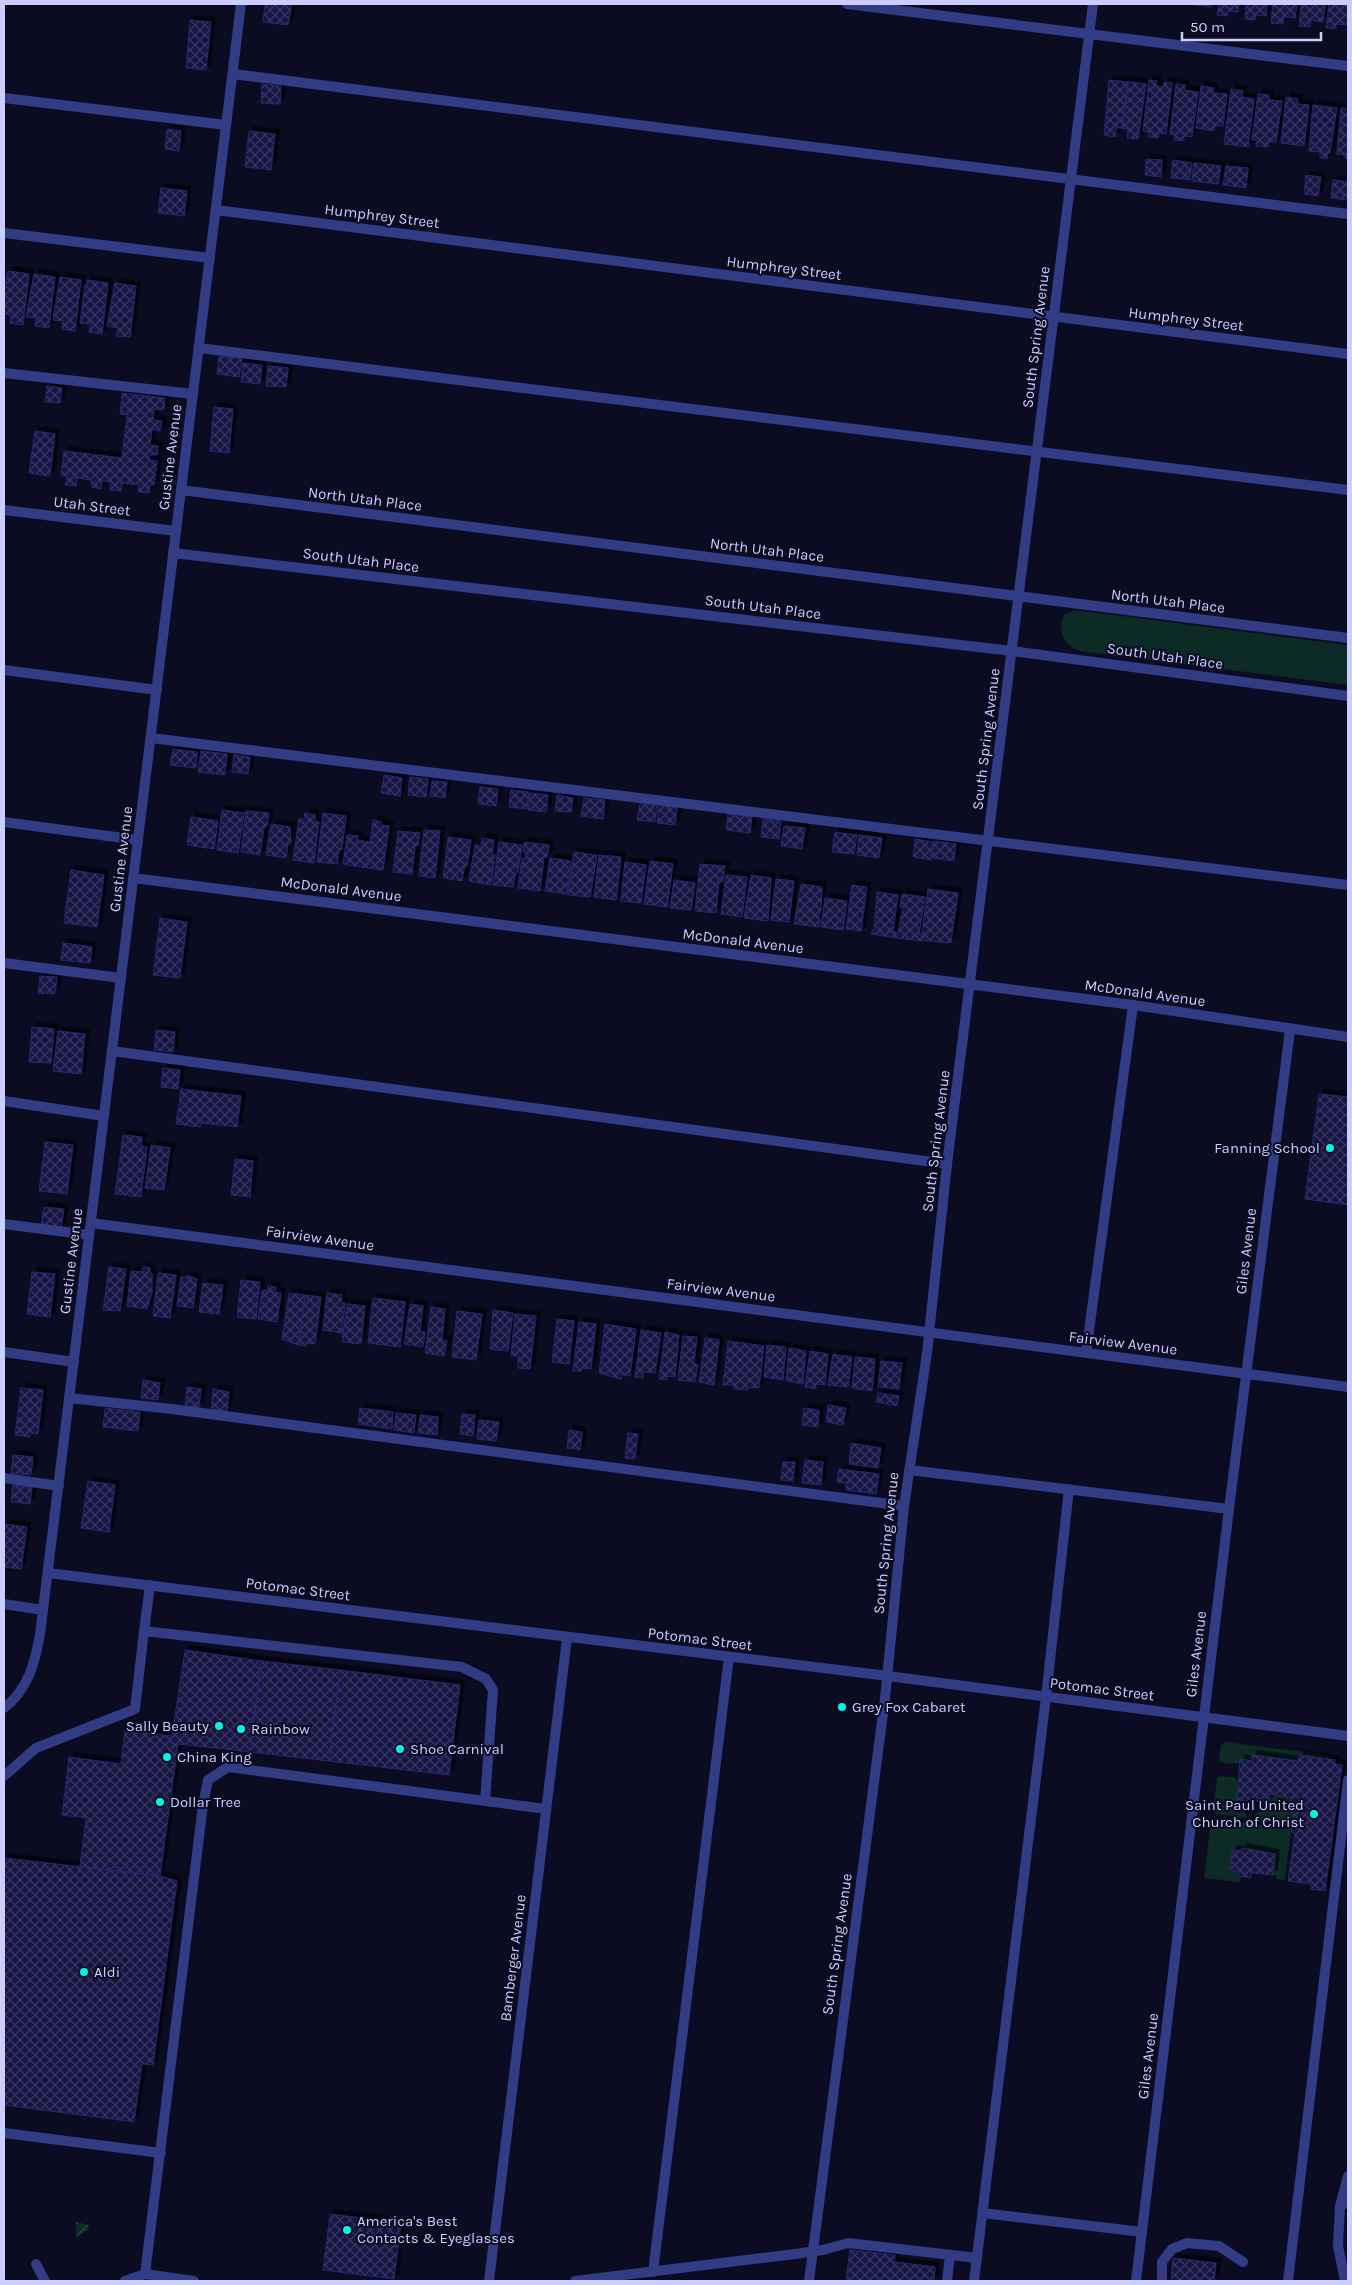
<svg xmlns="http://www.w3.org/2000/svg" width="1352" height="2285" font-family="Karla,sans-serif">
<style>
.grass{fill:#0d2b25}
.garden{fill:url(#garden-furrows)}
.building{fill:url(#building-cross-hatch);stroke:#282572;filter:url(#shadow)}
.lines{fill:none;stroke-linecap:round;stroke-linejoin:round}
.service{stroke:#313c85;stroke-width:10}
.minor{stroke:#313c85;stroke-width:10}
.tertiary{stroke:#313c85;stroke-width:10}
.poi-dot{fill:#00f6e6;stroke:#0b0b21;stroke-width:2}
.labels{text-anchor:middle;stroke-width:4;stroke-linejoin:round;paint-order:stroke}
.street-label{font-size:15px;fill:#cbcdff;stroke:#0b0b21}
.poi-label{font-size:15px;fill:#cbcdff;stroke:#0b0b21;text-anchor:start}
</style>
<defs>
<pattern id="garden-furrows" width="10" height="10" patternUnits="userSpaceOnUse" patternTransform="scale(1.25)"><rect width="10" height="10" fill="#0d2b25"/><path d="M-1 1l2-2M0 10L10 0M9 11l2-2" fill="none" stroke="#2f4946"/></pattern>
<pattern id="building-cross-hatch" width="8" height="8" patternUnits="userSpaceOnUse" patternTransform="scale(1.25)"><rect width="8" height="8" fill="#171544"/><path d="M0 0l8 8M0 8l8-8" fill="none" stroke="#373660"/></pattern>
<filter id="shadow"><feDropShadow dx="4.5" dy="-4.5" stdDeviation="0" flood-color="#0009"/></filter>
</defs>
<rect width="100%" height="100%" fill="#0b0b21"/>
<path class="grass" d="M 1075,610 L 1348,645 L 1348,685 L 1080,651 C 1063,645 1056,630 1065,614 Z
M 1225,1742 L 1328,1755 L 1327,1759 L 1299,1756 L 1298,1761 L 1253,1755 L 1252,1761 L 1241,1759 L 1240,1763 C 1232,1763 1226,1766 1219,1760 L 1221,1745 Z
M 1221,1776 L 1234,1777 L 1237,1780 L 1237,1784 L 1239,1784 L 1237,1804 L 1245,1811 L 1247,1818 L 1216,1814 L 1213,1812 L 1217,1778 Z
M 1269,1794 L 1292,1797 L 1292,1803 L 1295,1803 L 1292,1824 L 1254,1819 L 1254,1815 L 1263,1809 L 1266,1801 L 1268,1802 Z
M 1216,1818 L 1291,1829 L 1285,1880 L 1276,1879 L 1276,1876 L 1273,1875 L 1275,1855 L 1243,1848 L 1242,1851 L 1232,1850 L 1230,1870 L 1238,1871 L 1238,1876 L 1241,1876 L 1240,1882 L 1204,1878 L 1211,1821 Z"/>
<path class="garden" d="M 76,2222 L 89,2225 L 88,2230 L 76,2237 Z"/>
<path class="building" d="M 265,4 L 292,4 L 288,25 L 263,22 Z
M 1190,4 L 1211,4 L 1211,7 Z
M 1219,4 L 1239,4 L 1238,12 L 1228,11 L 1227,16 L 1217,15 Z
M 1246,4 L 1267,4 L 1266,16 L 1256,15 L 1255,20 L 1245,19 Z
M 1273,4 L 1297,4 L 1295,18 L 1284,17 L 1283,24 L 1271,23 Z
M 1301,4 L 1325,4 L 1323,22 L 1311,20 L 1310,27 L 1299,26 Z
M 1329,4 L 1348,4 L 1348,25 L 1336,24 L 1336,29 L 1326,28 Z
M 190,20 L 211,22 L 206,70 L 186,68 Z
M 1109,80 L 1128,82 L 1122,128 L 1116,128 L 1115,137 L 1104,135 Z
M 1149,80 L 1157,81 L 1156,86 L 1163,87 L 1164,82 L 1172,83 L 1166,134 L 1159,133 L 1158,138 L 1148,137 L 1149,132 L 1143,131 Z
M 1128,82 L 1146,84 L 1138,139 L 1127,138 L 1128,129 L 1122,128 Z
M 262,84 L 281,86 L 280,104 L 261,103 Z
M 1176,84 L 1185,85 L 1184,90 L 1198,92 L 1192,137 L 1184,136 L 1184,141 L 1174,140 L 1175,135 L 1170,134 Z
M 1201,86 L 1214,88 L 1213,93 L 1227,94 L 1223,126 L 1215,126 L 1214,131 L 1196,128 Z
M 1231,89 L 1243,91 L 1242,97 L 1254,99 L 1248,147 L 1224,144 Z
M 1258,94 L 1269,95 L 1269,100 L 1282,101 L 1276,142 L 1269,142 L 1268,147 L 1256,146 L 1257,140 L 1252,140 Z
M 1286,97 L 1298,99 L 1297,104 L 1309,105 L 1304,146 L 1281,143 Z
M 1313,105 L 1337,108 L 1330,153 L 1328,153 L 1327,159 L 1320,158 L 1320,152 L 1309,151 Z
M 1341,108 L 1348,109 L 1348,159 L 1345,158 L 1345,155 L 1337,154 Z
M 167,129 L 181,131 L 179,151 L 165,149 Z
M 249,131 L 275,134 L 271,170 L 245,167 Z
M 1146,159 L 1162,160 L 1161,177 L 1145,175 Z
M 1173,160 L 1192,163 L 1190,180 L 1171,178 Z
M 1194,163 L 1221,166 L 1218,184 L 1192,181 Z
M 1226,166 L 1248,168 L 1246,188 L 1223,185 Z
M 1306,175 L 1321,177 L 1318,196 L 1304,194 Z
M 1333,180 L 1348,182 L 1348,200 L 1331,198 Z
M 161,188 L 187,191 L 184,216 L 158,213 Z
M 8,271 L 29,274 L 23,325 L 10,323 L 11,315 L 4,314 L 4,292 Z
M 34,274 L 55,277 L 49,328 L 35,326 L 36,318 L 26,317 Z
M 60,277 L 81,280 L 75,331 L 62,329 L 63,321 L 53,320 Z
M 87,280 L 108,283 L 102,334 L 89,332 L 90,324 L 80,323 L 85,285 L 87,285 Z
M 115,283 L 136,286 L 130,337 L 116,336 L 118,328 L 107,326 Z
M 219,356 L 242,359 L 239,377 L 217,374 Z
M 243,363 L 262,365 L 260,384 L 241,382 Z
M 268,366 L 288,368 L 286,387 L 266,386 Z
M 47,386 L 62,388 L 60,403 L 45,402 Z
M 122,393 L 165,398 L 164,410 L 154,409 L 153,420 L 162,421 L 160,431 L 152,429 L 150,445 L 158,446 L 157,455 L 150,455 L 149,460 L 157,461 L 154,485 L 150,485 L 149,493 L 138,492 L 139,485 L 122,483 L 121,491 L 110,490 L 111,482 L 102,481 L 101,489 L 92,487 L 91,480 L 77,478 L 76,486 L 65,485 L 67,476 L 61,476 L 64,451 L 122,458 L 127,415 L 120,414 Z
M 214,407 L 233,409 L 229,453 L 210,451 Z
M 35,431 L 55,434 L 50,476 L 29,473 Z
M 173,749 L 197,752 L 196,768 L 170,765 Z
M 201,751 L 227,754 L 225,775 L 198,772 Z
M 234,755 L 250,757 L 248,774 L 232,772 Z
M 384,775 L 402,778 L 400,796 L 381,793 Z
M 410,777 L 428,779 L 426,797 L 408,795 Z
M 432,781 L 447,782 L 445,798 L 430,796 Z
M 480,787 L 498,789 L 496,806 L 478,804 Z
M 511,790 L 529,792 L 527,809 L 509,807 Z
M 530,793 L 548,795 L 546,812 L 528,810 Z
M 557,795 L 573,798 L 571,812 L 555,811 Z
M 584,798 L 605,800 L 603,819 L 581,816 Z
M 640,804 L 657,806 L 655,822 L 637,820 Z
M 659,805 L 677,807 L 675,825 L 657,823 Z
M 222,810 L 244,813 L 238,853 L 217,850 Z
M 246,811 L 269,813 L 267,826 L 264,828 L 260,855 L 241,852 Z
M 305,813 L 315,815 L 315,821 L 319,822 L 314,863 L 293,860 L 299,819 L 304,819 Z
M 323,813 L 346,816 L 342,849 L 339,851 L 337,864 L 317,862 Z
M 728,814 L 752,817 L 750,833 L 726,830 Z
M 191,817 L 218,821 L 214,849 L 187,845 Z
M 763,819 L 781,821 L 779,839 L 761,837 Z
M 373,820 L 381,822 L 381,825 L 389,826 L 383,870 L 367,868 Z
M 271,824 L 290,827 L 291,843 L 288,844 L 286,858 L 266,855 Z
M 784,826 L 805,828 L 802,849 L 781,846 Z
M 424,830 L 440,831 L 435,878 L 419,876 Z
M 398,831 L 420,833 L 418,845 L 415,848 L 412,874 L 393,872 Z
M 835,832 L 857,835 L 854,854 L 832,852 Z
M 347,835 L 358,836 L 357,840 L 370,842 L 366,868 L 343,864 Z
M 859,835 L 882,838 L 879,858 L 857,855 Z
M 448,837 L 471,840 L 467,866 L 464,869 L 462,881 L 443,878 Z
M 482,838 L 494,840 L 492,854 L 495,855 L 491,885 L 469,881 L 475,845 L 481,846 Z
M 915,839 L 933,842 L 931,860 L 913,857 Z
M 934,841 L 956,844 L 954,861 L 932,858 Z
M 499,842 L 522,845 L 518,872 L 515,875 L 513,887 L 493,885 Z
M 524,842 L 549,845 L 547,857 L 544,857 L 540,891 L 518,888 L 522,858 L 525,859 L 526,852 L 523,852 Z
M 574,852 L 597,855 L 590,897 L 568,895 Z
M 599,855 L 621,857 L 616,900 L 594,897 Z
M 550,858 L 571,861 L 567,894 L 545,891 Z
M 650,861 L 673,864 L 667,907 L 644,904 Z
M 625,862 L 646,865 L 641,903 L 621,901 Z
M 700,864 L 725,866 L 723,882 L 719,882 L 716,913 L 695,911 Z
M 71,870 L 104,875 L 97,927 L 64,923 Z
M 726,875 L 747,877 L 742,917 L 721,914 Z
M 751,875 L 771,878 L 768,921 L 744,918 Z
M 776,879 L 794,881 L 789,922 L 771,920 Z
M 674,880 L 695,883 L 691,910 L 670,908 Z
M 801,884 L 822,887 L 821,910 L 818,919 L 820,919 L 819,927 L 794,924 Z
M 852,885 L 867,887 L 861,931 L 846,929 Z
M 928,889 L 958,893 L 951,942 L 948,943 L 921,940 Z
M 877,892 L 898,895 L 893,931 L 896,932 L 896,938 L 871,934 L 874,928 Z
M 902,894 L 925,897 L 919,934 L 922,934 L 921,941 L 897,938 L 903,908 L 900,907 Z
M 825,898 L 847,901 L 843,930 L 821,927 Z
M 160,918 L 187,922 L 180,978 L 153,975 Z
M 63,943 L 92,947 L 90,963 L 61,960 Z
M 40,976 L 57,977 L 55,994 L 38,993 Z
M 32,1027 L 54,1029 L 51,1063 L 29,1062 Z
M 156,1030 L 175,1032 L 173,1052 L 154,1050 Z
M 58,1031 L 85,1034 L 81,1074 L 53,1071 Z
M 163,1068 L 180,1070 L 178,1089 L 161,1087 Z
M 181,1089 L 241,1096 L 237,1127 L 201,1123 L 200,1127 L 176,1124 Z
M 1319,1094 L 1348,1097 L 1348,1205 L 1305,1199 Z
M 123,1135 L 142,1137 L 141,1146 L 147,1147 L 141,1197 L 115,1194 Z
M 45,1142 L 73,1145 L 67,1194 L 39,1191 Z
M 151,1145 L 170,1148 L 164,1190 L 145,1188 Z
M 235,1159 L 253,1161 L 250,1197 L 231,1195 Z
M 44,1207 L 64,1209 L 61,1228 L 41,1225 Z
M 109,1267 L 126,1269 L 120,1311 L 103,1310 Z
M 143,1267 L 150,1268 L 150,1273 L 152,1273 L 152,1292 L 147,1309 L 127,1306 L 131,1271 L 142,1272 Z
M 32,1272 L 55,1274 L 50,1317 L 27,1314 Z
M 158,1273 L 176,1275 L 170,1318 L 153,1316 Z
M 187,1275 L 197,1279 L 193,1308 L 177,1306 L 181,1277 L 187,1277 Z
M 241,1280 L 260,1282 L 256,1319 L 237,1317 Z
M 203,1283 L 223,1285 L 219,1314 L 199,1312 Z
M 268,1286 L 276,1287 L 275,1292 L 281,1293 L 277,1322 L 258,1319 L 262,1290 L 267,1291 Z
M 289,1293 L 305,1295 L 298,1345 L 282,1339 Z
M 327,1293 L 342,1295 L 341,1303 L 345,1303 L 342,1333 L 323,1330 Z
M 305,1295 L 321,1297 L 315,1344 L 306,1343 L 306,1346 L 298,1345 Z
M 373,1298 L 405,1302 L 400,1347 L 368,1343 Z
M 347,1304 L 365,1306 L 361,1344 L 342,1342 Z
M 410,1304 L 423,1306 L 420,1332 L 425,1332 L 423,1347 L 404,1344 Z
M 431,1307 L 445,1309 L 442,1340 L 447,1341 L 444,1356 L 425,1353 Z
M 493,1310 L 513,1313 L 508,1351 L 490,1349 Z
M 457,1311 L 482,1314 L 476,1360 L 452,1357 Z
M 515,1314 L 536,1316 L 530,1369 L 518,1368 L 518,1356 L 511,1356 Z
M 557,1319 L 574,1321 L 569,1364 L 552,1362 Z
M 579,1322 L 596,1324 L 591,1369 L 582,1368 L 581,1371 L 573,1371 Z
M 605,1324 L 636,1329 L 630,1376 L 622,1375 L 621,1379 L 599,1373 Z
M 641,1330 L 661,1333 L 655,1373 L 643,1372 L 643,1378 L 635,1377 Z
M 665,1332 L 679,1335 L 675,1377 L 667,1376 L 667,1380 L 659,1379 Z
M 683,1336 L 697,1337 L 694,1363 L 698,1365 L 695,1382 L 678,1380 Z
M 705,1338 L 719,1340 L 714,1385 L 699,1382 Z
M 728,1341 L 764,1346 L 759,1388 L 749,1387 L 747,1390 L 734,1389 L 734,1385 L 723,1385 Z
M 767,1345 L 786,1347 L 783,1380 L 764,1377 Z
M 789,1348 L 806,1351 L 803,1384 L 786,1381 Z
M 810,1351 L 828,1354 L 825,1385 L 816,1384 L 816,1389 L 805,1387 Z
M 833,1354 L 852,1357 L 848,1387 L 828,1385 Z
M 855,1357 L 875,1359 L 872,1391 L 852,1388 Z
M 881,1361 L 902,1363 L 899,1389 L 878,1387 Z
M 143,1380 L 160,1383 L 158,1400 L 141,1398 Z
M 187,1387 L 201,1389 L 199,1407 L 185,1406 Z
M 21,1388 L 43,1390 L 38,1434 L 30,1433 L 30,1437 L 15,1435 Z
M 213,1389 L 229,1392 L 227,1411 L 211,1409 Z
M 878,1393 L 899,1396 L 897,1406 L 876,1402 Z
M 828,1405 L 846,1408 L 843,1425 L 826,1422 Z
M 105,1408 L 140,1412 L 138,1431 L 103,1427 Z
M 360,1408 L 393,1412 L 392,1429 L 358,1424 Z
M 804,1408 L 819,1410 L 818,1427 L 802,1425 Z
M 396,1413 L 416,1415 L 414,1433 L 394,1430 Z
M 462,1414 L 475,1415 L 473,1436 L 460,1434 Z
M 420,1415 L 438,1417 L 437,1435 L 418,1433 Z
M 479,1420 L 499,1422 L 496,1441 L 477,1439 Z
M 569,1430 L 582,1432 L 580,1450 L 567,1448 Z
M 628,1433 L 638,1434 L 635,1459 L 625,1458 Z
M 851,1443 L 881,1448 L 878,1468 L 849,1464 Z
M 13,1455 L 33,1457 L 31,1475 L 11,1473 Z
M 805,1460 L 823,1462 L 821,1485 L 802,1483 Z
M 783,1462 L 795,1462 L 793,1481 L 781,1480 Z
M 839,1469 L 879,1474 L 876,1494 L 846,1490 L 846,1483 L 837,1482 Z
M 88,1481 L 115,1485 L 109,1532 L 81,1528 Z
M 13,1485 L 32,1487 L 30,1504 L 11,1502 Z
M 4,1524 L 27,1527 L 21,1569 L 4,1567 Z
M 185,1650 L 261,1661 L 250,1752 L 171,1743 Z
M 261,1661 L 340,1670 L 329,1761 L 250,1752 Z
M 340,1670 L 460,1685 L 449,1775 L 329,1761 Z
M 125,1730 L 172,1736 L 171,1743 L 178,1744 L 160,1876 L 80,1866 L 86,1818 L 62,1815 L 69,1757 L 121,1764 Z
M 1252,1755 L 1298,1761 L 1299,1755 L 1335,1760 L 1335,1764 L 1342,1765 L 1325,1891 L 1311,1889 L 1311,1884 L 1288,1881 L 1295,1833 L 1291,1832 L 1295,1803 L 1291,1803 L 1292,1797 L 1269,1794 L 1268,1802 L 1247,1799 L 1247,1801 L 1237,1800 L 1240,1759 L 1252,1761 Z
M 1242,1848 L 1275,1854 L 1273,1875 L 1251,1873 L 1251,1878 L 1238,1876 L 1238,1871 L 1230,1870 L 1232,1850 L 1242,1851 Z
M 4,1858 L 160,1876 L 177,1881 L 153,2065 L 142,2064 L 134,2122 L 4,2105 Z
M 330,2214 L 401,2223 L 394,2279 L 323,2270 Z
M 850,2250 L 895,2255 L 894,2262 L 935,2267 L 934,2281 L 846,2281 Z
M 1173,2258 L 1216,2263 L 1214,2281 L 1171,2281 Z"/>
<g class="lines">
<path class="service" d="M 233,74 L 1348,214
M 4,98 L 226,125
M 199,348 L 1348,490
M 4,373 L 193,394
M 4,670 L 157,690
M 151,738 L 1348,885
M 4,963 L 121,978
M 112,1051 L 947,1164
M 4,1224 L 89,1235
M 1086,1353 L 1133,1005
M 69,1398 L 172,1409 L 904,1506
M 909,1470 L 1229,1509
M 4,1478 L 59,1486
M 144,1631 L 150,1585
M 4,1776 L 36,1748 L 135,1709 L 144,1631 L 462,1667 L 486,1679 L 493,1690 L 485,1801
M 4,2133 L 161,2153
M 1340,2206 L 1348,2176
M 983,2213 L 1142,2232
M 36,2264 L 45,2281
M 653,2272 L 729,1657
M 145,2274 L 203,1805 L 208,1780 L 228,1767 L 546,1809
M 575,2281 L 795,2254 L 823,2250 L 848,2243 L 977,2258
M 947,2281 L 950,2255
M 974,2281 L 1046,1697 L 1069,1489
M 1162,2281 L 1162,2262 L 1172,2249 L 1187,2243 L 1219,2246 L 1243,2262
M 1288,2281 L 1348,1780
M 1345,2281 L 1338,2246 L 1340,2206 L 1348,2202"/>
<path class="minor" d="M 847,4 L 1348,66
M 216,210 L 1348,354
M 4,233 L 210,258
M 181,490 L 1348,638
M 4,510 L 176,531
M 173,553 L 1012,651 L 1348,696
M 4,822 L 138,840
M 133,878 L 1133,1005 L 1348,1037
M 4,1101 L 104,1116
M 91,1223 L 1348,1387
M 4,1352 L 74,1362
M 48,1573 L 888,1676 L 1348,1736
M 4,1604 L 43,1610
M 125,2281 L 145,2274 L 194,2281
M 489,2281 L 567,1638
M 809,2281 L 885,1698 L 904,1506 L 927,1353 L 947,1164 L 1093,4
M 1136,2281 L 1229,1509 L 1290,1030"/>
<path class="tertiary" d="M 4,1708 C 28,1690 35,1663 40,1634 L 241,4"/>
</g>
<g class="poi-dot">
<circle cx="1330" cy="1148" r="5"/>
<circle cx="842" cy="1707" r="5"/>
<circle cx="219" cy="1726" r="5"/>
<circle cx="241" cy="1729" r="5"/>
<circle cx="400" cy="1749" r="5"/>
<circle cx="167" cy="1757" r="5"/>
<circle cx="160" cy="1802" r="5"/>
<circle cx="1314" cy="1814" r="5"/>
<circle cx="84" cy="1972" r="5"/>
<circle cx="347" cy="2230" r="5"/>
</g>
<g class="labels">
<g class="street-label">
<text transform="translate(382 216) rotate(7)" y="5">Humphrey Street</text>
<text transform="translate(784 268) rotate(7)" y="5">Humphrey Street</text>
<text transform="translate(1186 319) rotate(7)" y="5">Humphrey Street</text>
<text transform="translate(1036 337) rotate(-83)" y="5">South Spring Avenue</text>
<text transform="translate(170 457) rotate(-83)" y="5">Gustine Avenue</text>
<text transform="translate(365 499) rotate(7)" y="5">North Utah Place</text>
<text transform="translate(92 506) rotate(7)" y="5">Utah Street</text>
<text transform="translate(767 550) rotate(7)" y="5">North Utah Place</text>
<text transform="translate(361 560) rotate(7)" y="5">South Utah Place</text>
<text transform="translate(1168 601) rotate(7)" y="5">North Utah Place</text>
<text transform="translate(763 607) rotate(7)" y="5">South Utah Place</text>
<text transform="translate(1165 656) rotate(8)" y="5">South Utah Place</text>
<text transform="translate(986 739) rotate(-83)" y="5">South Spring Avenue</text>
<text transform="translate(121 859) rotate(-83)" y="5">Gustine Avenue</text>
<text transform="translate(341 889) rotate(7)" y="5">McDonald Avenue</text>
<text transform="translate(743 941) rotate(7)" y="5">McDonald Avenue</text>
<text transform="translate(1145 993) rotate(8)" y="5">McDonald Avenue</text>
<text transform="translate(936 1141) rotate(-83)" y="5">South Spring Avenue</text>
<text transform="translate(320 1238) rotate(8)" y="5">Fairview Avenue</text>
<text transform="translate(1246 1251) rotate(-83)" y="5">Giles Avenue</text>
<text transform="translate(71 1261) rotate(-83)" y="5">Gustine Avenue</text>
<text transform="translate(721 1290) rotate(7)" y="5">Fairview Avenue</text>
<text transform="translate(1123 1343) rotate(7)" y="5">Fairview Avenue</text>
<text transform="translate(886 1543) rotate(-84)" y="5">South Spring Avenue</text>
<text transform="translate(298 1589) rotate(7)" y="5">Potomac Street</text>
<text transform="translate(700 1639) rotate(7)" y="5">Potomac Street</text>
<text transform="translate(1196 1654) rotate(-83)" y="5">Giles Avenue</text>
<text transform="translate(1102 1689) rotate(7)" y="5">Potomac Street</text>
<text transform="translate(837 1944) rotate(-82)" y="5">South Spring Avenue</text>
<text transform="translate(513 1958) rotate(-83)" y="5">Bamberger Avenue</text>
<text transform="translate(1148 2056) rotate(-83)" y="5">Giles Avenue</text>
</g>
<g class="poi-label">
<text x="1320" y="1153" text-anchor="end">Fanning School</text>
<text x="852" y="1712">Grey Fox Cabaret</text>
<text x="209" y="1731" text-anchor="end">Sally Beauty</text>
<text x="251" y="1734">Rainbow</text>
<text x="410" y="1754">Shoe Carnival</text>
<text x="177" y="1762">China King</text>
<text x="170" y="1807">Dollar Tree</text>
<text x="1304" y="1810" text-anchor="end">Saint Paul United<tspan x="1304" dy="17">Church of Christ</tspan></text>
<text x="94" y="1977">Aldi</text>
<text x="357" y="2226">America's Best<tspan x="357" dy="17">Contacts &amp; Eyeglasses</tspan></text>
</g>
</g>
<rect width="1352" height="2285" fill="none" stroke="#cbcdff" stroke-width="10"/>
<path d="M1182 32v8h139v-8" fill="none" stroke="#cbcdff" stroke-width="2.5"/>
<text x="1190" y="32" font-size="15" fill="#cbcdff" stroke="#0b0b21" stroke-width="4" paint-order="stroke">50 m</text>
</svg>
